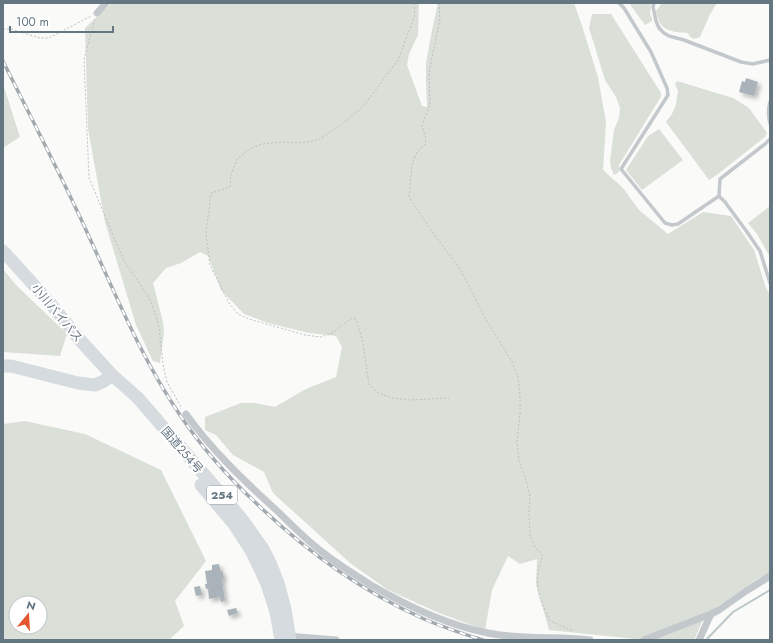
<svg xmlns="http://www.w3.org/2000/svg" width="773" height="643" font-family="Jost,'Noto Sans JP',sans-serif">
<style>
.green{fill:#dadfd7;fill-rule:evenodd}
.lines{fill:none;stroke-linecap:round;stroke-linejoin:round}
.stream{stroke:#bbc7cb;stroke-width:2}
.building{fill:#aab3b9;filter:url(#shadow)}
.path{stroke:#bbbfc2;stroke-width:1;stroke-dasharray:2 2;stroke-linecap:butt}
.lane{stroke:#c3c8cc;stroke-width:3.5}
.street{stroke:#c3c8cc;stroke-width:7}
.highway{stroke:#d6dbdf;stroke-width:13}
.rail-casing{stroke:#a2aab0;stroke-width:3.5}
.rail{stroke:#fff;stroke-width:2;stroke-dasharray:6;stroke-linecap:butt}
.labels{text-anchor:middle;stroke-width:4;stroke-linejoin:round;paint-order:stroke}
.shield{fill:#fff;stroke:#939fa8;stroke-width:1}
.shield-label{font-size:11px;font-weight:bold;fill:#657683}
.street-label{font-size:12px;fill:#657683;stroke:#fff}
</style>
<defs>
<filter id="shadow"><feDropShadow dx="3" dy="3" stdDeviation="2" flood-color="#0004"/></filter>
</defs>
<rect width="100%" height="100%" fill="#fafaf8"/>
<path class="green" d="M 112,3 L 419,3 L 418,35 L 409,54 L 407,65 L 422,106 L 427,107 L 426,82 L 426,63 L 432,30 L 438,3 L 574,3 L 582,26 L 598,77 L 606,122 L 603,170 L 623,188 L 639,210 L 668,234 L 703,212 L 731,216 L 754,250 L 766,288 L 770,294 L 770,574 L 759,578 L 705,615 L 694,640 L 635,640 L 635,639 L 549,630 L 536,584 L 537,559 L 520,564 L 508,556 L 492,590 L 485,630 L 439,613 L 388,590 L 350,563 L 273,493 L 264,472 L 233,455 L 216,435 L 205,430 L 205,417 L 241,403 L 255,403 L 275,407 L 306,389 L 336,377 L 342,347 L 336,336 L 309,333 L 268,323 L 244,314 L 221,290 L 208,256 L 200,252 L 181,263 L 166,268 L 153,283 L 163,322 L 164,332 L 160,363 L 153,361 L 136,325 L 105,222 L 88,129 L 85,28 Z
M 629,3 L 651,3 L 650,14 L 652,18 L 652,21 L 645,25 Z
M 662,3 L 717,3 L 710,14 L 700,37 L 694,39 L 690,37 L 688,33 C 671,32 659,31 656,11 Z
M 592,14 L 611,14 L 661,93 L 661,96 L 659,100 L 619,165 L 619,172 L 614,175 L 611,168 L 610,161 L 614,130 L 619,118 L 620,108 L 616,97 L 605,80 L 589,28 Z
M 677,81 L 733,98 L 749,108 L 767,133 L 765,137 L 718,174 L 709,180 L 666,122 L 672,114 L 676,104 L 678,91 L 675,84 Z
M 3,84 L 20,137 L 3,148 Z
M 659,129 L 683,160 L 642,190 L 626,170 L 648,136 Z
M 770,206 L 770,257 L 757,234 L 748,223 Z
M 3,269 L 16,285 L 67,334 L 60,356 L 3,352 Z
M 25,421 L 85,434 L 161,470 L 206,561 L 175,601 L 184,626 L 169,640 L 3,640 L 3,424 ZM 16,603 L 40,603 L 40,627 L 16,627 Z"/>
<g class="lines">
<path class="stream" d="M 706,640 L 733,612 L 765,593 L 770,590"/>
</g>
<path class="building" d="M 746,78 L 758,82 L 754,96 L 739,92 L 742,81 L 745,82 Z
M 219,564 L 221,572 L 223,572 L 224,579 L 222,579 L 225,601 L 221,602 L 220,597 L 209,599 L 208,589 L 206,589 L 205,584 L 207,584 L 205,571 L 212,570 L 212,565 Z
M 200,586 L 202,595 L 196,596 L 194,587 Z
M 236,608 L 238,613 L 229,616 L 227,610 Z"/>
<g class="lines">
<path class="path" d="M 414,3 L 415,15 L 398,60 L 363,107 L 338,127 L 318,140 L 301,143 L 282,142 L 262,144 L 251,148 L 237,159 L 231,175 L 230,187 L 211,193 L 206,233 L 210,265 L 229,303 L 238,314 L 249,319 L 305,335 L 321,337 L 332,333 L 352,318 L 356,319 L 363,342 L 367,372 L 369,384 L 378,393 L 392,398 L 411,400 L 449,398
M 439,3 L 440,19 L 429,72 L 430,105 L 422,125 L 426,139 L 425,144 L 417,152 L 412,164 L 409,197 L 435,236 L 460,269 L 487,321 L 512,362 L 518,377 L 520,395 L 520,414 L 517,442 L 519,461 L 526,480 L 530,497 L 529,511 L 530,536 L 535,547 L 543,556 C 538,568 536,581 539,594 C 541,603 547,613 550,621 L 571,630 L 572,631
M 95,19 L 84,59 L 89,178 L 124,261 L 140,284 L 149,298 L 153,308 L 159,327 L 163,364 L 167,382 L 181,407
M 3,29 L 11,29 L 40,38 L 49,38 L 91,16"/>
<path class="lane" d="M 619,3 L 624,8 L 651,52 L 667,88 L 668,95 L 621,169 L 665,223 L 672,225 L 678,224 L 719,196
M 654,3 L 653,7 L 656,21 L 659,28 L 664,33 L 669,36 L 684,40 L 741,62 L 753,64 L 770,60
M 770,102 C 768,109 768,116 770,123
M 770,139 L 765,144 L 720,179 L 719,196 L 725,202 L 747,232 L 760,251 L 770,283"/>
<path class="street" d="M 97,13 L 106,3
M 186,414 C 211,449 242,479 274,508 C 290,523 304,538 321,551 C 337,564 354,574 371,585 C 407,606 446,625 488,633 C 522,640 556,636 590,640
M 287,636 L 336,640
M 644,640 L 711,614 L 719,610 L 746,591 L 770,576
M 699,640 L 711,614"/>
<path class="highway" d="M 3,251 L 50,303 L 79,339 L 112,375 L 138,398 L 227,501 L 244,522 L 263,549 L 271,565 L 278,583 L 285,609 L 290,640
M 3,366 L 11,366 L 78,383 L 95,385 L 104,381 L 112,375
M 201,485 L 234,524 L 252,552 L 267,584 L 276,612 L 281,640"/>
<defs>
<path id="rail" d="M 3,61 C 31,118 60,173 86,230 C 115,293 141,358 180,415 C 202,448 228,477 257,504 C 306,551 361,591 424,619 C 443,627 463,634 483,640"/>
</defs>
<use href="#rail" class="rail-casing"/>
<use href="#rail" class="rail"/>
</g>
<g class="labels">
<rect class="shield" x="207" y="486" width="30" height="18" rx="3"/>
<g class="shield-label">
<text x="222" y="499">254</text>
</g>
<g class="street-label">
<text transform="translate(57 313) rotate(50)" y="4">小川バイパス</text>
<text transform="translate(182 450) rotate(49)" y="4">国道254号</text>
</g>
</g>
<rect width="773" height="643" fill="none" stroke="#657683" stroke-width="8"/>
<g transform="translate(28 615) rotate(18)"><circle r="19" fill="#ffffff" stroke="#c1c8cd"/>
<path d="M0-3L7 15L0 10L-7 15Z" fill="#e4572e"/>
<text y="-6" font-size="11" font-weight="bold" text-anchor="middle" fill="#657683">N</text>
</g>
<path d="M10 26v6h103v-6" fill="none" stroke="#657683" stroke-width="2"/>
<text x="16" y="26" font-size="12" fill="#657683" stroke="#ffffff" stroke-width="3" paint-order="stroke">100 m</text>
</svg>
